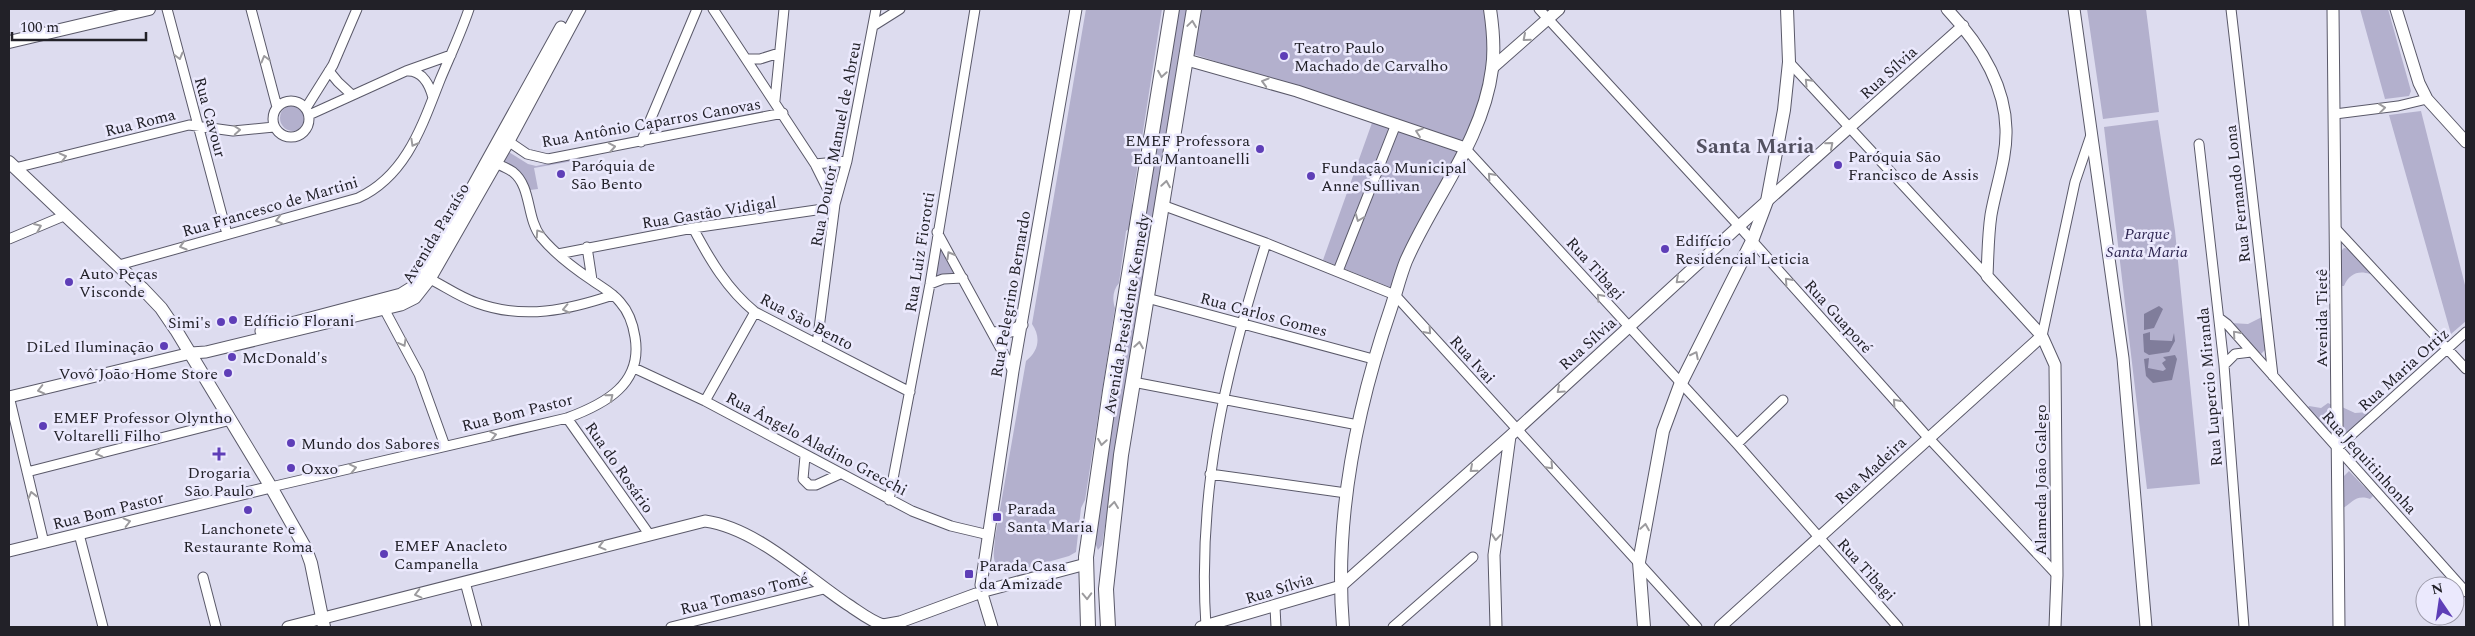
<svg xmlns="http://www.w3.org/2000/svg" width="2475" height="636" font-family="Spectral,serif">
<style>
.green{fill:#b3b0cd}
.water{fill:#807d9b}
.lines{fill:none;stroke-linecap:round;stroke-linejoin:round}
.minor-casing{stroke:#5a5969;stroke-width:11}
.tertiary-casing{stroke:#5a5969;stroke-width:13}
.secondary-casing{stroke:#5a5969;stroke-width:14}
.primary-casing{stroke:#5a5969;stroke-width:16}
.minor{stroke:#fff;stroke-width:9}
.tertiary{stroke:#fff;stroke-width:11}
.secondary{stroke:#fff;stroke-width:12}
.primary{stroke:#fff;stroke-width:14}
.oneway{stroke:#9c9b9e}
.poi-dot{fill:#5e3eb7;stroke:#ebe9fd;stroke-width:2}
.labels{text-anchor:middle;stroke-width:5;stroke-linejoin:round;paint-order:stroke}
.poi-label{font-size:16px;fill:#222128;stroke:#ebe9fd;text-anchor:start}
.street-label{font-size:16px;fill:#222128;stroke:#ebe9fd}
.park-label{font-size:16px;font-style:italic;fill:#2e2651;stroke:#ebe9fd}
.district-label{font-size:21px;font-weight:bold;fill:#535161;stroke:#ebe9fd}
</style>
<rect width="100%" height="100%" fill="#dddcef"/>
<path class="green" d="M 1086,9 L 1162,9 L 1132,202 L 1132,227 L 1126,231 L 1119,283 C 1113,290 1112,299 1115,308 L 1085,500 L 1081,508 L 1076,552 L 1069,556 L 1005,574 C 990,564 994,554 995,538 L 1026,361 C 1039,351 1041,337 1032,324 Z
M 1176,9 L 1189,9 L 1102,545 L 1098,550 L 1094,540 Z
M 1200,9 L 1486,9 L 1489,74 L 1465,143 L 1193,54 Z
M 2087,9 L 2146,9 L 2159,112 L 2103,119 Z
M 2360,9 L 2388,9 L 2411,91 L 2409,96 L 2385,99 Z
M280 118a13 13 0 1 1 26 0a13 13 0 1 1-26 0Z
M 2421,111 L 2466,289 L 2466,321 L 2451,334 L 2389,115 Z
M 1373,120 L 1464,149 L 1392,288 L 1323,260 Z
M 2158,120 L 2175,231 L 2200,484 L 2147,489 L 2104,127 Z
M 507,151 L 528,164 L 536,166 L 575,158 L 573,161 L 534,168 L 538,189 L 530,190 L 524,178 L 504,162 L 504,155 Z
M 940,241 L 958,274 L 934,277 Z
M 2344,248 L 2349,249 L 2372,272 L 2370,274 C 2358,270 2349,274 2344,286 L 2342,286 L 2341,251 Z
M 2262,317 L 2265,350 L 2261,354 L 2231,323 L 2248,324 Z
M 2328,403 L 2332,405 L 2332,427 L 2328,430 L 2307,409 L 2309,406 L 2321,408 Z
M 2342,407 L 2355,413 L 2368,412 L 2370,414 L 2348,432 L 2344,433 Z
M 2349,471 L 2373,496 L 2370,499 C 2356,494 2352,503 2343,508 L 2343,477 Z"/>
<path class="water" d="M 2159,306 L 2163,309 L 2154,328 L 2144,330 L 2144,314 Z
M 2150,332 L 2150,340 L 2172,341 L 2174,333 L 2175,341 L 2169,352 L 2149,355 L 2144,352 L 2143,334 Z
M 2175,355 L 2177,359 L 2172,380 L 2153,383 L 2146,376 L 2144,359 L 2149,358 L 2148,368 L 2163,371 L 2166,369 L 2162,363 L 2166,360 L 2163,357 Z"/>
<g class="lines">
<defs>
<path id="minor" d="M 167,9 L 227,234
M 251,9 L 277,107
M 1539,9 L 1739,226 L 1924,433 L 2057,575
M 2231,9 L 2273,376
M 873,26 L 900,9
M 747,59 L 760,59 L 779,53
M 1789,62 L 1987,276
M 329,71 L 338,82 L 352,95
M 408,71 C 423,71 430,86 433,98
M 775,100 L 784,9
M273 119a18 18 0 1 1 36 0a18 18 0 1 1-36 0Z
M 306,108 L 333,65 L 357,9
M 2335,114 L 2398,106 L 2427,99
M 309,115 L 406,71 L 451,55
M 505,139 L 527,154 L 548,159 L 783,113
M 641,142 L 697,9
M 2199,144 L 2224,365 L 2244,627
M 1465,148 L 1737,444 L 1898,627
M 815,164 L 847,161
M 15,168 L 181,127 L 189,125 L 233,131 L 274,127
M 1162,205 L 1266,243 L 1395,295 L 1697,627
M 693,228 C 710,260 727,289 755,312 L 910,392
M 2336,229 L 2466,369
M 937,232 L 1013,371
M 9,239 L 66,215
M 587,247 L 592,280
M 558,254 L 693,228 L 823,209 L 835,204 L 815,164 L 713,9
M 119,265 L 358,198 C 406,176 422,126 440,80 C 450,56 461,33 469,9
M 1338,271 L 1396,124
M 426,277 C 443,285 459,297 477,303 C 524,320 568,310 613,295
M 930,284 L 943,279 L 963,278
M 1147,298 L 1373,359
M 382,305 L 419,374 L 445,446
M 2219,318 L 2227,324 L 2466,592
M 2042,336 L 2075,182 L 2091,135
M 817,344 L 835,204 L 847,161 L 876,9
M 2224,365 L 2235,354 L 2251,352
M 634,368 L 705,401 L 912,511 L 951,526 L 989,535
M 1133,382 L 1358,425
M 9,396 L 44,543
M 705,401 L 755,312
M 567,418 L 649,534
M 1737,444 L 1783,400
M 2337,448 L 2466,332
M 805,456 L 803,479 L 809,485 L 816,485 L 840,474
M 27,472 L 231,420
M 1210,474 L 1346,493
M 271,487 L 567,418 C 605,404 643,384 635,337 C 633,324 629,312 620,302 C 613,293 603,288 593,281 C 575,269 555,254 541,237 C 526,218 532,187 513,172 C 506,167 499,165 492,162
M 889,500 L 930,284 L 975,9
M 79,534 L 103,627
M 203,577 L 216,627
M 465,582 L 477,627
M 1275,607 L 1276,627
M 671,627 L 824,589
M 1206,627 C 1197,490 1225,373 1266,243
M 1393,627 L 1473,557"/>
<path id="tertiary" d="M 1947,9 C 1977,41 2005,83 2006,129 C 2007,158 1996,186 1991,215 C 1988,235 1988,255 1987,276 L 2042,336 L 2055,365 L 2057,575 L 2055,627
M 2074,9 L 2123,358 L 2146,627
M 2333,9 L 2339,627
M 2396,9 L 2419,83 L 2427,99 L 2466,142
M 1187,60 L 1297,91 L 1465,148
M 1492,68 L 1559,9
M 261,331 L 401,294 L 417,284 L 423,276 L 561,27
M 994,333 L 1011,331 L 1022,325
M 9,397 L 191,353 L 206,352 L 401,305 L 415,298 L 430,279 L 509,141 L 580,9
M 9,551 L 271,487
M 981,585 L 1013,371 L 1076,9
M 988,590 L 1086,564
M 983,597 L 992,627
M 288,627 L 705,521 C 756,528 805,576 847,604 C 858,611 870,621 883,625 L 900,622 L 976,594
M 1201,627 L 1341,586 L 1510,436 L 1739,226 L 1963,26
M 1496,627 L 1494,555 L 1510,436
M 1720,627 L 2042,336"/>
<path id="secondary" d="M 9,42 L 149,9
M 9,162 L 142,288 L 161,308 L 176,330 L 271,487 L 306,549 L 311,563 L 324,627
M 1343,627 C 1334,519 1356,410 1391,308 C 1396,293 1400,276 1406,261 C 1434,197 1483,140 1492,69 C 1495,49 1493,29 1490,9
M 1644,627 L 1639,562 L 1663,431 L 1680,385 L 1752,241 L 1767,201 L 1784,110 L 1789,62 L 1787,9"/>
<path id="primary" d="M 1088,627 L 1086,557 L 1110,391 L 1172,9
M 1108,627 L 1106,589 L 1121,455 L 1194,9"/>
</defs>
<use href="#minor" class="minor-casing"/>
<use href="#tertiary" class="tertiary-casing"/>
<use href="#secondary" class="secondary-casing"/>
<use href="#primary" class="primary-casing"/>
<use href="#minor" class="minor"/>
<use href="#tertiary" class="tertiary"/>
<use href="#secondary" class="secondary"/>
<use href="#primary" class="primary"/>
</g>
<defs><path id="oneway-chevron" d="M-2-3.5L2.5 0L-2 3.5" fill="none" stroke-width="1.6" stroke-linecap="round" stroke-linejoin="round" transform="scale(1.25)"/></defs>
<g class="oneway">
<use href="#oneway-chevron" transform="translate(1192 24) rotate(-82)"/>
<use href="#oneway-chevron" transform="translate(1526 38) rotate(139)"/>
<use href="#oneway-chevron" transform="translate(179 56) rotate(75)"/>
<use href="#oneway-chevron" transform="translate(265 59) rotate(-105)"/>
<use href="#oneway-chevron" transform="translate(1162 74) rotate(99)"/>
<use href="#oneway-chevron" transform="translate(1265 82) rotate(-164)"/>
<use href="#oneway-chevron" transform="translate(1808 82) rotate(-134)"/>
<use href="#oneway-chevron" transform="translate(2382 108) rotate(-7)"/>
<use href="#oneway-chevron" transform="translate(237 130) rotate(-4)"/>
<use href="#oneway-chevron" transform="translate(1419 132) rotate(-161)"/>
<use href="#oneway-chevron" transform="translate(414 143) rotate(119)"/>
<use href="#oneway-chevron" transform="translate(1830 145) rotate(-41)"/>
<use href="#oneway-chevron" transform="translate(612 147) rotate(-10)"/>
<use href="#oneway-chevron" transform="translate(63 157) rotate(-14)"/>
<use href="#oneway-chevron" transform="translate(1491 176) rotate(-132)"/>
<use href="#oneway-chevron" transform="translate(1166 184) rotate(-81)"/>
<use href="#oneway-chevron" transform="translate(1359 218) rotate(111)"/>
<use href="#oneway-chevron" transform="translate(279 220) rotate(166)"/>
<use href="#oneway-chevron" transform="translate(38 227) rotate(-23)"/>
<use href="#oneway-chevron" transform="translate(539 233) rotate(-124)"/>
<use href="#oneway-chevron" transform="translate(183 246) rotate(164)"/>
<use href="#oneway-chevron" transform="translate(950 255) rotate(-120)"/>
<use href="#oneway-chevron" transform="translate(1679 280) rotate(137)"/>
<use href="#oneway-chevron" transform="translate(1788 281) rotate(-132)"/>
<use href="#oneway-chevron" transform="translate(1600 297) rotate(-132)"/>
<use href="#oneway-chevron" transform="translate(566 309) rotate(168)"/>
<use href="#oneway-chevron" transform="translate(1428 331) rotate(48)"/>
<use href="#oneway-chevron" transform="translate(2236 334) rotate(-131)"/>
<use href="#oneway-chevron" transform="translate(403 343) rotate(61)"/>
<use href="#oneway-chevron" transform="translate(1139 345) rotate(-81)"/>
<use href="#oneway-chevron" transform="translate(1695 355) rotate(-63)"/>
<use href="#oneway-chevron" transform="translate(41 390) rotate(166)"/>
<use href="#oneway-chevron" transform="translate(1560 390) rotate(138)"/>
<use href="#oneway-chevron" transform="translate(610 397) rotate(-39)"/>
<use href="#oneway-chevron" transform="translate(1896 402) rotate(-132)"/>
<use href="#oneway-chevron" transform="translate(493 435) rotate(-13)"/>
<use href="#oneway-chevron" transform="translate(1102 442) rotate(99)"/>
<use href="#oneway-chevron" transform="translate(99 453) rotate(166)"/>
<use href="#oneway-chevron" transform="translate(1550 466) rotate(47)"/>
<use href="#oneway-chevron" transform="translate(353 468) rotate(-13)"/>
<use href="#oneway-chevron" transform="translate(1473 469) rotate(139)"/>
<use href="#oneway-chevron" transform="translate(32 495) rotate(-104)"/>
<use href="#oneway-chevron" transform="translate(1114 505) rotate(-83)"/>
<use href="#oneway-chevron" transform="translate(127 522) rotate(-14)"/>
<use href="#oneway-chevron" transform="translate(1645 527) rotate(-81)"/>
<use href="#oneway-chevron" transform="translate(1496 537) rotate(95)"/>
<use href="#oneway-chevron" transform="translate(602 546) rotate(165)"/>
<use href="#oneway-chevron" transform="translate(418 594) rotate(166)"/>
<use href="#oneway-chevron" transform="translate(1087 596) rotate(88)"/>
</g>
<g class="poi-dot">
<circle cx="1284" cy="56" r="5"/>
<circle cx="1260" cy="149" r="5"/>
<circle cx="1838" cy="165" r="5"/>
<circle cx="561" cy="174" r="5"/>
<circle cx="1311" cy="176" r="5"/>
<circle cx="1665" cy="249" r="5"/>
<circle cx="69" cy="282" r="5"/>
<circle cx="233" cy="320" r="5"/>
<circle cx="221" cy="322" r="5"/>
<circle cx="164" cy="346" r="5"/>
<circle cx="232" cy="357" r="5"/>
<circle cx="228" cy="373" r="5"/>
<circle cx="43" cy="426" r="5"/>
<circle cx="291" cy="443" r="5"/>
<path d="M216.5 446.5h5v5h5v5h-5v5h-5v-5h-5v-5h5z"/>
<circle cx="291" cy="468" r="5"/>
<circle cx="248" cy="510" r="5"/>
<rect x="992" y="512" width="10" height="10" rx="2.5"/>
<circle cx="384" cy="554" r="5"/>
<rect x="964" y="569" width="10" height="10" rx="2.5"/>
</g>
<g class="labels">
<g class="poi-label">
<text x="1294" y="53">Teatro Paulo<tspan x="1294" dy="18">Machado de Carvalho</tspan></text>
<text x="1250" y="146" text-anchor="end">EMEF Professora<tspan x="1250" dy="18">Eda Mantoanelli</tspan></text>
<text x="1848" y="162">Paróquia São<tspan x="1848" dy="18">Francisco de Assis</tspan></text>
<text x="571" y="171">Paróquia de<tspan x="571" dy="18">São Bento</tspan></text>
<text x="1321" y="173">Fundação Municipal<tspan x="1321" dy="18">Anne Sullivan</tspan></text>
<text x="1675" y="246">Edifício<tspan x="1675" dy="18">Residencial Leticia</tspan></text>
<text x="79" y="279">Auto Peças<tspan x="79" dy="18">Visconde</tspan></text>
<text x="243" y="326">Edíficio Florani</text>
<text x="211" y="328" text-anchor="end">Simi's</text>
<text x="154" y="352" text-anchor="end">DiLed Iluminação</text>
<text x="242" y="363">McDonald's</text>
<text x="218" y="379" text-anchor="end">Vovô João Home Store</text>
<text x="53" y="423">EMEF Professor Olyntho<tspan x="53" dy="18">Voltarelli Filho</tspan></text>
<text x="301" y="449">Mundo dos Sabores</text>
<text x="301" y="474">Oxxo</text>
<text x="219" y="478" text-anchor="middle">Drogaria<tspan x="219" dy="18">São Paulo</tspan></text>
<text x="1007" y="514">Parada<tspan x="1007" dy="18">Santa Maria</tspan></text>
<text x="248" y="534" text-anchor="middle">Lanchonete e<tspan x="248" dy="18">Restaurante Roma</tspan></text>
<text x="394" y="551">EMEF Anacleto<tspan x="394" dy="18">Campanella</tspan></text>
<text x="979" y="571">Parada Casa<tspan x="979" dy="18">da Amizade</tspan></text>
</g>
<g class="street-label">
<text transform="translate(1888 72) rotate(-42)" y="6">Rua Sílvia</text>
<text transform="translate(211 117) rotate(75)" y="6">Rua Cavour</text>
<text transform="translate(140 122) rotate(-14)" y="6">Rua Roma</text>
<text transform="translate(651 122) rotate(-10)" y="6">Rua Antônio Caparros Canovas</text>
<text transform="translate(835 144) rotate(-79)" y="6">Rua Doutor Manuel de Abreu</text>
<text transform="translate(2237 194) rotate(-96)" y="6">Rua Fernando Lona</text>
<text transform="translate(270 206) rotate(-16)" y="6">Rua Francesco de Martini</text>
<text transform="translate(709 212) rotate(-9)" y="6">Rua Gastão Vidigal</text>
<text transform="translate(435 233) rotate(-59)" y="6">Avenida Paraíso</text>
<text transform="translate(919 252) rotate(-81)" y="6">Rua Luiz Fiorotti</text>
<text transform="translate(1596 268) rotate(48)" y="6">Rua Tibagi</text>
<text transform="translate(1010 294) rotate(-80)" y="6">Rua Pelegrino Bernardo</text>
<text transform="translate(1126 314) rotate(-80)" y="6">Avenida Presidente Kennedy</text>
<text transform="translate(1264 314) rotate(15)" y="6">Rua Carlos Gomes</text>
<text transform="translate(1839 316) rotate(48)" y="6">Rua Guaporé</text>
<text transform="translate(2321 318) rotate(-90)" y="6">Avenida Tietê</text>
<text transform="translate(807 321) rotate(28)" y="6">Rua São Bento</text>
<text transform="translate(1587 343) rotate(-42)" y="6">Rua Sílvia</text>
<text transform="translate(1473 359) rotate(48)" y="6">Rua Ivai</text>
<text transform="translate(2403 369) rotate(-42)" y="6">Rua Maria Ortiz</text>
<text transform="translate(2209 387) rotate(-95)" y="6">Rua Lupercio Miranda</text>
<text transform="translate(517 412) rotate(-14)" y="6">Rua Bom Pastor</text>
<text transform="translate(817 443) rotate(28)" y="6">Rua Ângelo Aladino Grecchi</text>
<text transform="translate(2370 462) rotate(48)" y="6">Rua Jequitinhonha</text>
<text transform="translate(620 467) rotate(55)" y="6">Rua do Rosário</text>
<text transform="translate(1870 470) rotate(-43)" y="6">Rua Madeira</text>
<text transform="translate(2040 480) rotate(-90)" y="6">Alameda João Galego</text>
<text transform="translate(108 510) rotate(-14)" y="6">Rua Bom Pastor</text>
<text transform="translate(1867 569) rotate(48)" y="6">Rua Tibagi</text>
<text transform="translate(1279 588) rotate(-17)" y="6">Rua Sílvia</text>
<text transform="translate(744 593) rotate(-14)" y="6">Rua Tomaso Tomé</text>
</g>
<g class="park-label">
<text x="2147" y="239">Parque<tspan x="2147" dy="18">Santa Maria</tspan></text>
</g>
<g class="district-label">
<text x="1755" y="153">Santa Maria</text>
</g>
</g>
<rect width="2475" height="636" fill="none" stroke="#222128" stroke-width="20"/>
<g transform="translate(2440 601) rotate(347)"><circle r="24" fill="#ebe9fd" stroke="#9b99a8"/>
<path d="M0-4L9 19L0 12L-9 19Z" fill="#5e3eb7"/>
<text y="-8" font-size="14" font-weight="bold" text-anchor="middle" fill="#222128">N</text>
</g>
<path d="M12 32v8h134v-8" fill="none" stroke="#222128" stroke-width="2.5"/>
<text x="20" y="32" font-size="15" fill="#222128" stroke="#ebe9fd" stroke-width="4" paint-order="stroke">100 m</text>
</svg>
